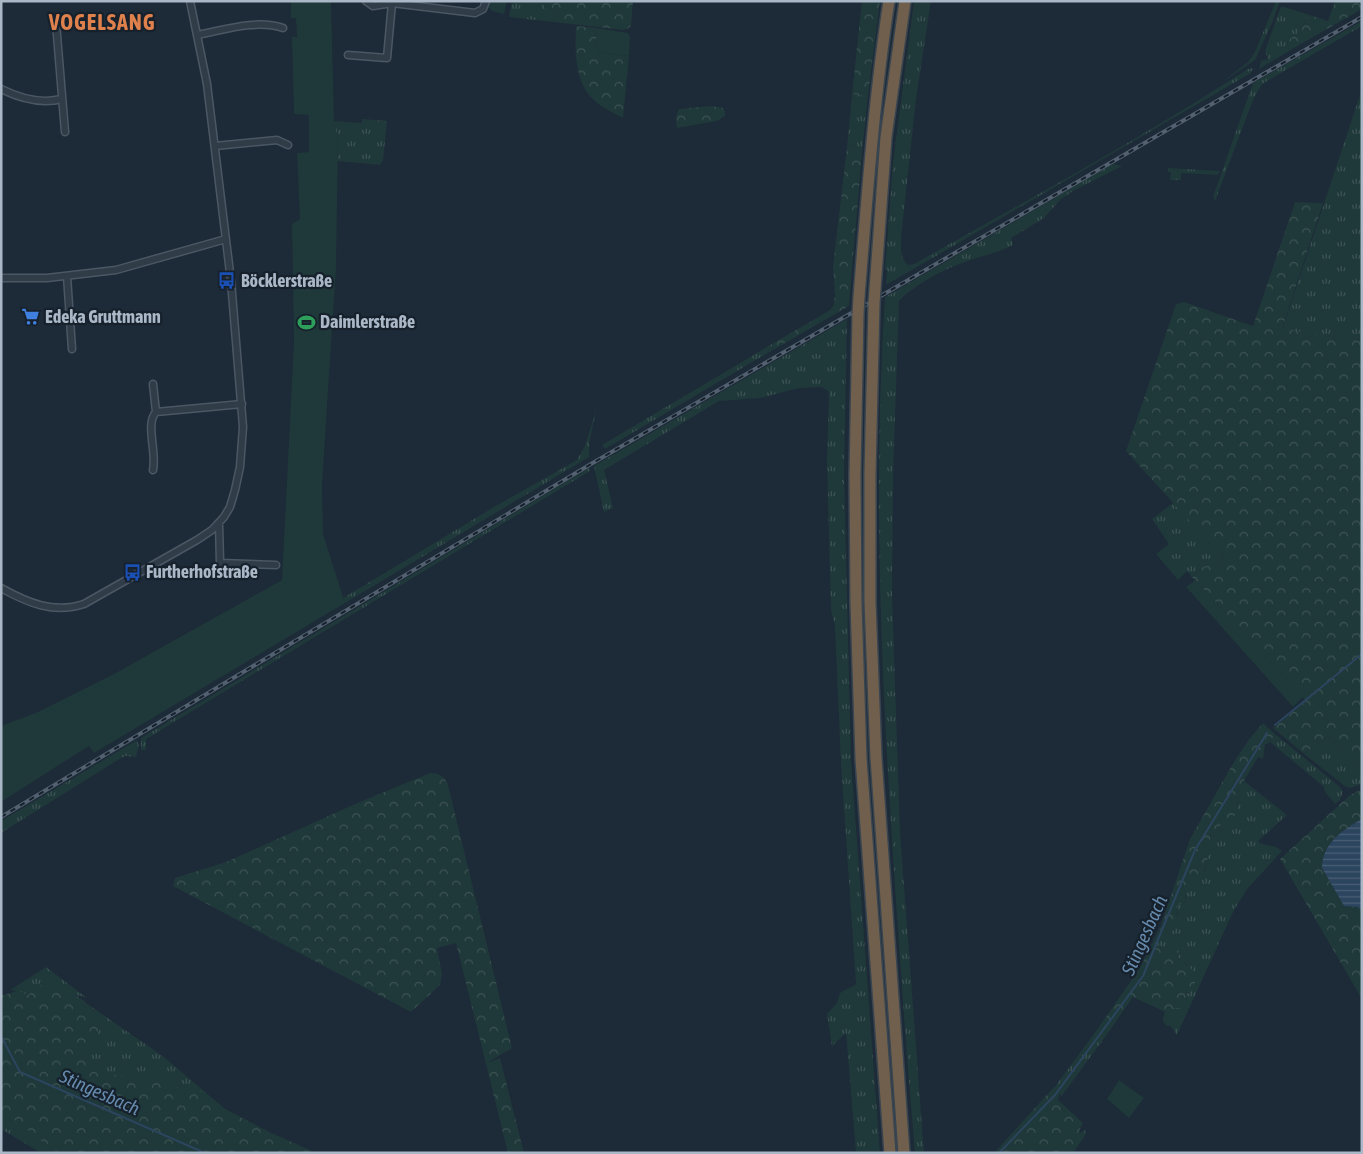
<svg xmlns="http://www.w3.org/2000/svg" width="1363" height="1154" font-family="'Asap Condensed',sans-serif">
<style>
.grass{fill:url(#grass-tufts)}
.forest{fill:url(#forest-crowns)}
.green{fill:#1f3839}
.water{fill:url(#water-rules)}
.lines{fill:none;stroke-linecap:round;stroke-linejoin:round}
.stream{stroke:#2c455f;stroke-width:2}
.street-casing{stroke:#4b5763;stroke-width:9}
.highway-casing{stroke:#38444f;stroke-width:14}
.street{stroke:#303c48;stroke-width:6}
.highway{stroke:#6f5f4c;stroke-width:11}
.rail-casing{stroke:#526070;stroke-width:4}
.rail{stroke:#16212c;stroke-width:2;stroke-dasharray:5.5;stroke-linecap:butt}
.highway-bridge-casing{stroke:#38444f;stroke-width:14;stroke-linecap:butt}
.highway-bridge{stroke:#6f5f4c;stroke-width:11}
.labels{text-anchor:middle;stroke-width:4.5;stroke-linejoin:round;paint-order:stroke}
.poi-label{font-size:18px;font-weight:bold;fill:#aab7c6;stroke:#16212c;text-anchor:start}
.water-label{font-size:19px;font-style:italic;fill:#668aad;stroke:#16212c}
.district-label{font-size:22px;font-weight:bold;letter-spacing:1px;fill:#de814c;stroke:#16212c}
</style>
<defs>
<pattern id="grass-tufts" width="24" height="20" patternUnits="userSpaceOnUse" patternTransform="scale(1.25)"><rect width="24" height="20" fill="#1f3839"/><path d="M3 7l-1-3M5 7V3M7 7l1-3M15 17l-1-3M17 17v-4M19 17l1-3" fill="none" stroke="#3d5354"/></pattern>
<pattern id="forest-crowns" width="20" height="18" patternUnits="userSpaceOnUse" patternTransform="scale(1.25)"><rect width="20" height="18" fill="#1f3839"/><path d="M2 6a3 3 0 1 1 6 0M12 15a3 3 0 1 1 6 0" fill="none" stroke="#3d5354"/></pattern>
<pattern id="water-rules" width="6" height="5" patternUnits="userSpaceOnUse" patternTransform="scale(1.25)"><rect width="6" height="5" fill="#2c455f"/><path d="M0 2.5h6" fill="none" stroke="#485e74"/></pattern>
</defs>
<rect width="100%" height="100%" fill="#1d2a38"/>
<path class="grass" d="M 512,1 L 544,1 L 545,8 L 559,11 L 558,17 L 553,22 L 509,17 Z
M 914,1 L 931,1 L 916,99 L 901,238 C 901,248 900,258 908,265 L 914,264 C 1026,201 1139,139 1248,69 L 1253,68 L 1251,73 L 886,285 L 887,270 L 885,270 L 893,162 Z
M 1276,1 L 1280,1 L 1272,23 L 1255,60 L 1217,86 L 1248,62 L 1255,52 Z
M 1281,6 L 1310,15 L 1297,34 L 1287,41 L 1289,51 L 1259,69 L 1261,61 L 1268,59 L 1265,51 Z
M 1362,21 L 1362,26 L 1262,84 L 1253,100 L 1215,201 L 1213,197 L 1253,83 Z
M 1362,89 L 1362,340 L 1282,330 Z
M 852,94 L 868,96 L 862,153 L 857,148 L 851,145 L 847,147 Z
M 362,119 L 387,121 L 383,161 L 380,165 L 337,161 L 338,140 L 334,121 L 362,123 Z
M 1113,164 L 1122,166 L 1073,191 L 1060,200 L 1044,218 L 1011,238 L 1013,245 C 998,253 981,256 965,262 C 944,269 914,285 899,301 L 893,477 L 892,593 L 900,832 L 924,1153 L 915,1153 C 907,1064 901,975 895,886 C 882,690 872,493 885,297 Z
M 1168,168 L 1219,171 L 1218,175 L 1181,173 L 1181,180 L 1170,180 L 1171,172 L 1168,172 Z
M 847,319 L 844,474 L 851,760 L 880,1153 L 856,1153 L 846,1033 L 832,1046 L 827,1014 L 837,1003 L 840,993 L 856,984 L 841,764 L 835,626 L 831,610 L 827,461 L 829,392 L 822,387 L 799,388 L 760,398 L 719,401 L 604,470 L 613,508 L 604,512 L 594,466 Z
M 772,344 L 773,350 L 605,449 L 602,445 Z
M 597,407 L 589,443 L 589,457 L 345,603 L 343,598 L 494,507 L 577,460 L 585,446 Z
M 589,468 L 590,471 L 146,739 L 146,750 L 141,750 L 141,738 Z
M 1174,502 L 1212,546 L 1222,553 L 1224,562 L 1203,567 L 1192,577 L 1187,571 L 1178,580 L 1156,554 L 1169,544 L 1152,519 Z
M 1275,734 L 1339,786 L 1343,791 L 1340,800 L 1335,804 L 1325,792 L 1324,787 L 1270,742 Z
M 1328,736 L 1362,768 L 1362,784 L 1351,788 L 1346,787 L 1304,754 Z
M 137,740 L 139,746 L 136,757 L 126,756 L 121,758 L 1,833 L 1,821 Z
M 1244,781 L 1287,815 L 1259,840 L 1259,843 L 1276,847 L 1282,851 L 1248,888 L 1234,910 L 1177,1035 L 1170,1025 L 1173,1025 L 1173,1008 L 1180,1008 L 1187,999 L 1184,993 L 1189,993 L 1187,964 L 1152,944 L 1158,931 L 1163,933 L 1178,915 L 1176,906 L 1186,901 L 1186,897 L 1183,892 L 1184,889 L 1205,871 L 1211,832 L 1238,807 L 1235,796 Z
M 46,967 L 87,998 L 73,994 L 164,1057 L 225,1109 L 271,1133 L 316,1153 L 41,1153 L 1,1129 L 1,996 L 17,991 L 10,990 Z
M 1099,1027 L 1105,1032 L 1108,1033 L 1061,1097 L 1060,1093 L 1054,1088 Z"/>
<path class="forest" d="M 544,1 L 633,1 L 631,26 L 627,29 L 624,30 L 553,22 L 558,17 L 559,11 L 545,8 Z
M 862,1 L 880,1 L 868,96 L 852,94 Z
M 1335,1 L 1362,1 L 1362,9 L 1289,51 L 1287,41 L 1297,34 L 1310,15 L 1328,21 Z
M 576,26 L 597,28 L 596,52 L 629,56 L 623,118 C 614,113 604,109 596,102 C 574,84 575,52 576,26 Z
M 711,106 L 723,108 L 725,112 L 725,116 L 717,121 L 677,128 C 675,122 676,115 679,109 Z
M 850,145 L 857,148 L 862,153 L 849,306 L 773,350 L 772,344 L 820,316 L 830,310 L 833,306 L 835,296 L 833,266 L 847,147 Z
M 1295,202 L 1323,203 L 1282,329 L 1362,340 L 1362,768 L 1328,736 L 1304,754 L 1273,728 L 1306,701 L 1192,577 L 1202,567 L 1224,562 L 1222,553 L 1212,546 L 1126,451 L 1176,304 L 1184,302 L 1253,326 Z
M 1263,723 L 1275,734 L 1270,742 L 1265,745 L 1263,759 L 1258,757 L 1235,796 L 1238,807 L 1237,814 L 1211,832 C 1208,851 1208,889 1184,889 L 1186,901 L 1176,906 C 1178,917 1178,924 1171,933 L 1166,934 L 1159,931 L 1190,839 L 1235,760 L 1250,738 Z
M 430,773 C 440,773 444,776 448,785 L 512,1048 L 487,1063 L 500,1058 L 524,1153 L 508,1153 L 456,943 L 437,948 L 442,974 L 440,985 L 411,1012 L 173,886 L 175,878 L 226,862 L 355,804 Z
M 1362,789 L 1362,819 C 1342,830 1322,844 1322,868 L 1344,906 L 1357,907 L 1362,910 L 1362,999 L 1280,859 L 1350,795 Z
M 1152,944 L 1179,951 L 1178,957 L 1197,974 L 1195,983 L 1192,987 L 1192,991 L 1185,993 L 1187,1004 L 1180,1008 L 1173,1008 L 1178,1016 L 1173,1025 L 1167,1026 C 1161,1021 1163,1018 1165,1012 L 1133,997 L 1108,1033 L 1105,1032 L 1099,1027 L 1141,966 Z
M 41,985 L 70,992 L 85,1001 L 79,1008 L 103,1025 L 84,1054 L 109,1074 L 145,1079 L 151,1073 L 186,1092 L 204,1092 L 225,1109 L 271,1133 L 316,1153 L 74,1153 L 76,1150 L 72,1148 L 68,1152 L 54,1151 L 1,1109 L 1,996 L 19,991 L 28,995 Z
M 1054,1087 L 1060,1093 L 1058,1100 L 1083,1123 L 1079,1131 L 1081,1133 L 1085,1130 L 1086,1134 L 1073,1153 L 994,1153 Z"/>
<path class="green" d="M 291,1 L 331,1 L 334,121 L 338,140 L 336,268 L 322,484 L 323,534 L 345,603 L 94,753 L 89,746 L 1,802 L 1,726 L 38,712 L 114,674 L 282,580 L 294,341 L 292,224 L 300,219 L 297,153 L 309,152 L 309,115 L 294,114 L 292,37 L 297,37 L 296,18 L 291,18 Z
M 488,1 L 507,1 L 504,14 L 492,11 L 487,7 Z
M 597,28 L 628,33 L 630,37 L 629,56 L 596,52 Z
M 1195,580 L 1303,697 L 1293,707 L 1186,587 Z
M 1119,1080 L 1144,1098 L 1129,1118 L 1107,1099 Z"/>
<path class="water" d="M 1362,819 L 1362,910 L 1357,907 L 1344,906 L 1322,868 C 1322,844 1342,830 1362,819 Z"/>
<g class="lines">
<path class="stream" d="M 1275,725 L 1362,654
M 1,1036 L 20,1072 L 205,1153
M 999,1153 L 1055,1095 L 1143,976 L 1195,850 L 1267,733"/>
<defs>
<path id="street" d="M 366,1 L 373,6 L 392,3 L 475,13 L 483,9 L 486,1
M 56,23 L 65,132
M 197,35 C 224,30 256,19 283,28
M 348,55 L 387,58 L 392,3
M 1,89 C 21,99 41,104 62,99
M 215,146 L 277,140 L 288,145
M 67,276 L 72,349
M 1,278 L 47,278 L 116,270 L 226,239
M 153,384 L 156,412
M 153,470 C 157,452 145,424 156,412 L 242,404
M 219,523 L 220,563 L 276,565
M 1,588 C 28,603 54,614 84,604 L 197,540 L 212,530 L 224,517 L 230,507 L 235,490 L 240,467 L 243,427 L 231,281 L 207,84 L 190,1"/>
<path id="highway" d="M 875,289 L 886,137 L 905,1
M 859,297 C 867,198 874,99 889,1
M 874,303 L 870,473 L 870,602 L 876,758 L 904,1153
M 858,314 L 855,475 L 856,603 L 861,759 L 890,1153"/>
</defs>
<use href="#street" class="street-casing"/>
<use href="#highway" class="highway-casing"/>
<use href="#street" class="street"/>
<use href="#highway" class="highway"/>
<defs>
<path id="rail" d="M 1,817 L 591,464 L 1362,17"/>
</defs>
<use href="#rail" class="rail-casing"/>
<use href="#rail" class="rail"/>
<defs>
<path id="highway-bridge" d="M 874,303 L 875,289
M 858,314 L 859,297"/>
</defs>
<use href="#highway-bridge" class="highway-bridge-casing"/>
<use href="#highway-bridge" class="highway-bridge"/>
</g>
<defs>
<symbol id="bus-bare" viewBox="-9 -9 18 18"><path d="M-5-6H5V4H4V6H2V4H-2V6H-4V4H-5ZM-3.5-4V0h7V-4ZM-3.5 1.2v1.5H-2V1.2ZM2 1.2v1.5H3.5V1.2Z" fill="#1a4fb4" stroke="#16212c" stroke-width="2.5" paint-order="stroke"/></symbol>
<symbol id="supermarket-bare" viewBox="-9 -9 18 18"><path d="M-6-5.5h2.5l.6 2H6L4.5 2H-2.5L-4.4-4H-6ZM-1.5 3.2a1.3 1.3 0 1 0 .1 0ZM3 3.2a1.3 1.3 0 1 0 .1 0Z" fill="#3f7fe0" stroke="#16212c" stroke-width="2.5" paint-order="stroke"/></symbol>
<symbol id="stadium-bare" viewBox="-9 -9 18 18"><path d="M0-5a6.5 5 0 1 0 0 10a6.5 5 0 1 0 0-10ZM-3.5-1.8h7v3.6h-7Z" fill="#2e9e5b" stroke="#16212c" stroke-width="2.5" paint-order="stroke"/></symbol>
</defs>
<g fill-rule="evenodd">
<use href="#bus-bare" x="214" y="268" width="25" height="25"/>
<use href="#supermarket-bare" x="18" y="304" width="25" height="25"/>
<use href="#stadium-bare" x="294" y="310" width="25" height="25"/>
<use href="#bus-bare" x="120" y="560" width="25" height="25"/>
</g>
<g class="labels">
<g class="poi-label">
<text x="241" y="287">Böcklerstraße</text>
<text x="45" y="323">Edeka Gruttmann</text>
<text x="320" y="328">Daimlerstraße</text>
<text x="146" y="578">Furtherhofstraße</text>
</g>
<g class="water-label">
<text transform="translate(1144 935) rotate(-66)" y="7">Stingesbach</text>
<text transform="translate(100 1092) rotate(24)" y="7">Stingesbach</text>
</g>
<g class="district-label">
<text x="102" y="30">VOGELSANG</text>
</g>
</g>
<rect width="1363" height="1154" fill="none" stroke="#aab7c6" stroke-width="5"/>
</svg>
